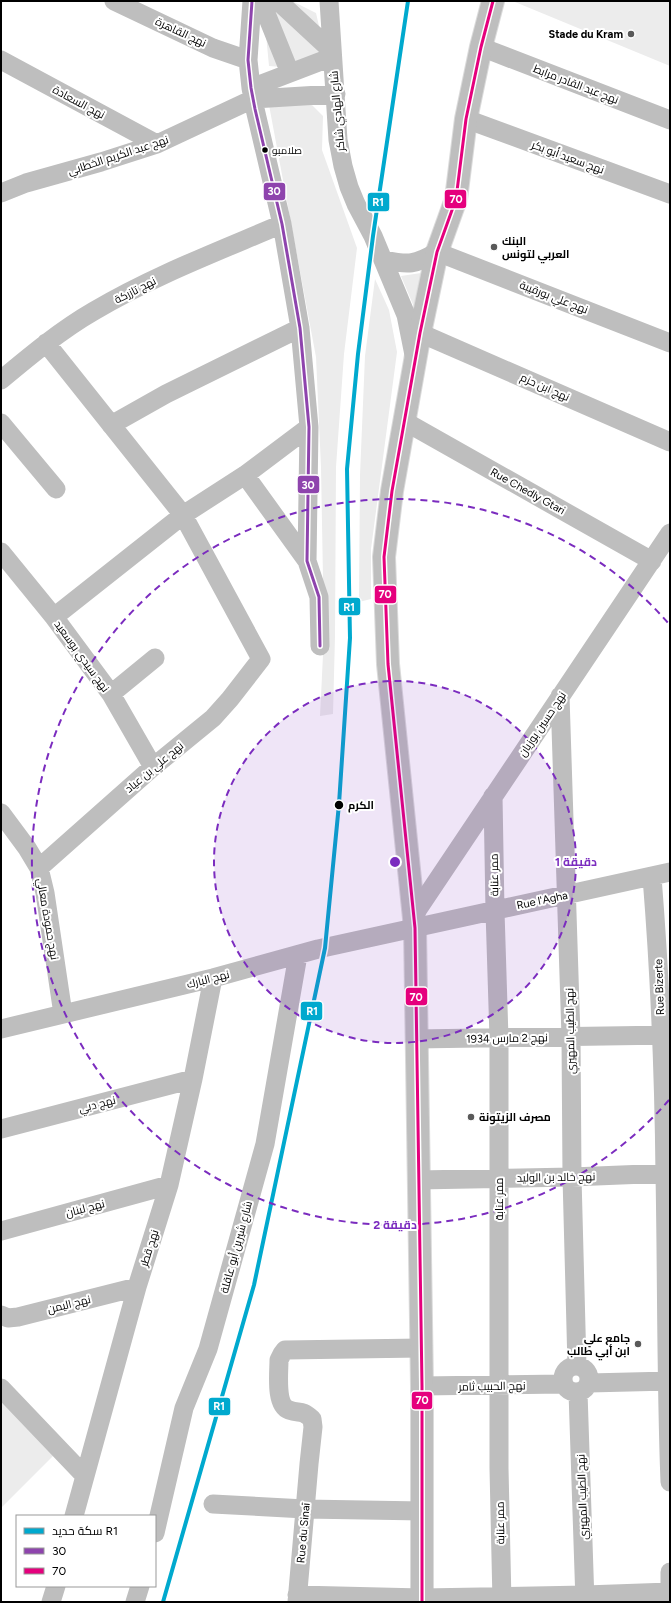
<svg xmlns="http://www.w3.org/2000/svg" width="671" height="1603" font-family="Figtree,Cairo,sans-serif">
<style>
.green{fill:#ececec}
.lines{fill:none;stroke-linecap:round;stroke-linejoin:round}
.major-casing{stroke:#dbdbdb;stroke-width:24}
.minor{stroke:#bebebe;stroke-width:19}
.major{stroke:#bebebe;stroke-width:22}
.bus-1-casing{stroke:#fff;stroke-width:6}
.bus-2-casing{stroke:#fff;stroke-width:6}
.bus-1{stroke:#8e44ad;stroke-width:3}
.bus-2{stroke:#e5007d;stroke-width:3}
.rail-1-casing{stroke:#fff;stroke-width:7}
.rail-1{stroke:#00a9ce;stroke-width:4}
.ring{fill:none;stroke:#7b2cbf;stroke-width:2;stroke-dasharray:7 5}
.poi-dot{fill:#595959;stroke:#fff;stroke-width:1.5}
.bus-dot{fill:#000;stroke:#fff;stroke-width:1.5}
.labels{text-anchor:middle;stroke-width:4;stroke-linejoin:round;paint-order:stroke}
.bus-label{font-size:10px;fill:#000;stroke:#fff;text-anchor:start}
.street-label{font-size:11px;fill:#000;stroke:#fff}
.poi-label{font-size:11px;font-weight:bold;fill:#000;stroke:#fff;text-anchor:end}
.stop-label{font-size:11px;font-weight:bold;fill:#000;stroke:#fff;text-anchor:start}
.centre{fill:#7b2cbf;stroke:#fff;stroke-width:2}
.ring-label{font-size:12px;text-anchor:middle;font-weight:bold;fill:#7b2cbf;stroke:#fff;stroke-width:4;stroke-linejoin:round;paint-order:stroke}
.line-badge{stroke:#fff;stroke-width:1.5}
.badge-label{font-size:11px;text-anchor:middle;font-weight:bold;fill:#fff}
</style>
<rect width="100%" height="100%" fill="#fff"/>
<path class="green" d="M 273,1 L 292,1 L 316,13 L 319,26 L 321,70 L 269,66 L 265,24 Z
M 515,1 L 670,1 L 670,66 L 515,2 Z
M 310,103 L 323,116 L 322,150 L 357,248 L 344,354 L 336,467 L 335,636 L 333,714 L 320,716 L 324,635 L 321,467 L 316,357 L 269,105 Z
M 421,273 L 414,307 L 401,276 Z
M 375,279 L 389,310 L 397,352 L 371,549 L 371,599 L 359,602 L 360,475 L 365,356 Z
M 1,1394 L 58,1451 L 1,1508 Z"/>
<g class="lines">
<defs>
<path id="major" d="M 422,1602 L 422,1386 L 415,928 L 388,664 L 384,557 L 392,491 L 420,333 L 437,252 L 456,199 L 466,119 L 481,47 L 493,1"/>
</defs>
<use href="#major" class="major-casing"/>
<path class="minor" d="M 114,1 L 213,48 L 248,60
M 252,1 L 248,60 L 251,88 L 255,109 L 282,224 L 300,328 L 309,427 L 307,561 L 319,597 L 320,646
M 261,1 L 290,73
M 278,1 L 332,51
M 329,1 L 338,140 L 343,166 L 349,187 L 356,204 L 373,236 L 406,315 L 414,355
M 481,47 L 670,120
M 1,60 L 157,144
M 251,88 L 332,57
M 466,119 L 670,194
M 1,193 L 26,183 L 101,162 L 157,144 L 253,99 L 336,94
M 384,260 C 409,265 415,265 437,252 L 670,343
M 420,333 L 670,442
M 46,343 L 183,515 L 54,617
M 1,380 C 31,355 61,330 94,311 C 153,276 219,251 282,224
M 404,421 L 652,561
M 1,423 L 56,489
M 111,425 L 166,394 L 300,328
M 245,475 L 307,561
M 1,552 L 54,617 L 111,694 L 153,767
M 111,694 L 155,658
M 560,696 L 571,1037 L 572,1177 L 577,1366
M 493,796 L 495,911 L 499,1038 L 499,1468 L 502,1602
M 1,813 L 27,848 L 39,868 L 45,893 L 63,1014
M 39,868 L 153,767 L 213,718 L 230,699 L 261,659 L 183,515 L 245,475 L 309,427
M 652,877 C 660,976 664,1075 665,1175 C 667,1277 666,1380 670,1482
M 414,915 L 670,533
M 1,1029 L 213,978 L 318,949 L 670,872
M 416,1039 L 670,1035
M 1,1129 L 193,1079
M 418,1180 L 572,1177 L 670,1173
M 1,1231 L 169,1185
M 1,1315 L 8,1318 L 18,1317 L 137,1287
M563 1379a13 13 0 1 1 26 0a13 13 0 1 1-26 0Z
M 589,1383 L 670,1381
M 422,1386 L 563,1384
M 1,1388 L 84,1475
M 578,1392 L 585,1602
M 213,1504 L 305,1509 L 423,1511
M 74,1516 L 137,1287 L 169,1185 L 193,1079 L 213,978
M 155,1533 L 184,1408 L 208,1349 L 265,1144 L 298,955
M 670,1572 L 670,1598
M 297,1595 L 422,1598 L 585,1595 L 670,1592
M 51,1602 L 56,1586
M 135,1602 L 140,1586
M 297,1602 L 309,1464 L 313,1427 L 312,1419 C 301,1409 300,1414 289,1410 C 275,1405 279,1373 279,1360 L 282,1354 L 285,1350 L 421,1348"/>
<use href="#major" class="major"/>
<defs>
<path id="bus-1" d="M 252,1 L 248,60 L 251,88 L 255,109 L 282,224 L 300,328 L 309,427 L 307,561 L 319,597 L 320,646"/>
<path id="bus-2" d="M 422,1602 L 422,1386 L 415,928 L 388,664 L 384,557 L 392,491 L 420,333 L 437,252 L 456,199 L 466,119 L 481,47 L 493,1"/>
</defs>
<use href="#bus-1" class="bus-1-casing"/>
<use href="#bus-2" class="bus-2-casing"/>
<use href="#bus-1" class="bus-1"/>
<use href="#bus-2" class="bus-2"/>
<defs>
<path id="rail-1" d="M 163,1602 L 254,1285 L 325,948 L 339,804 L 350,638 L 347,469 L 358,354 L 373,236 L 408,1"/>
</defs>
<use href="#rail-1" class="rail-1-casing"/>
<use href="#rail-1" class="rail-1"/>
</g>
<circle cx="395" cy="862" r="181" fill="#7b2cbf" fill-opacity=".12"/>
<g class="ring">
<circle cx="395" cy="862" r="181"/>
<path d="M669 1100A363 363 0 1 1 669 624"/>
</g>
<g class="poi-dot">
<circle cx="631" cy="34" r="4"/>
<circle cx="494" cy="247" r="4"/>
<circle cx="471" cy="1117" r="4"/>
<circle cx="638" cy="1344" r="4"/>
</g>
<g class="bus-dot">
<circle cx="265" cy="150" r="3.5"/>
<circle cx="339" cy="805" r="5"/>
</g>
<g class="labels">
<g class="bus-label">
<text x="272" y="154">صلامبو</text>
</g>
<g class="street-label">
<text transform="translate(181 32) rotate(25)" y="4">نهج القاهرة</text>
<text transform="translate(576 84) rotate(21)" y="4">نهج عبد القادر مرابط</text>
<text transform="translate(79 102) rotate(28)" y="4">نهج السعادة</text>
<text transform="translate(337 111) rotate(-95)" y="4">شارع الهادي شاكر</text>
<text transform="translate(118 155) rotate(-18)" y="4">نهج عبد الكريم الخطابي</text>
<text transform="translate(568 157) rotate(20)" y="4">نهج سعيد أبو بكر</text>
<text transform="translate(135 290) rotate(-27)" y="4">نهج تازركة</text>
<text transform="translate(554 297) rotate(21)" y="4">نهج علي بورقيبة</text>
<text transform="translate(545 387) rotate(24)" y="4">نهج ابن حزم</text>
<text transform="translate(528 491) rotate(29)" y="4">Rue Chedly Gtari</text>
<text transform="translate(82 656) rotate(54)" y="4">نهج سيدي بوسعيد</text>
<text transform="translate(542 724) rotate(-56)" y="4">نهج حسين بوزيان</text>
<text transform="translate(154 767) rotate(-40)" y="4">نهج علي بن عياد</text>
<text transform="translate(494 875) rotate(-91)" y="4">ممر عنابة</text>
<text transform="translate(542 900) rotate(-12)" y="4">Rue l'Agha</text>
<text transform="translate(48 919) rotate(80)" y="4">نهج حمودة معالي</text>
<text transform="translate(208 979) rotate(-14)" y="4">نهج البارك</text>
<text transform="translate(659 987) rotate(-92)" y="4">Rue Bizerte</text>
<text transform="translate(570 1031) rotate(-91)" y="4">نهج الطيب المهيري</text>
<text transform="translate(507 1038) rotate(-1)" y="4">نهج 2 مارس 1934</text>
<text transform="translate(97 1104) rotate(-14)" y="4">نهج دبي</text>
<text transform="translate(556 1177) rotate(-1)" y="4">نهج خالد بن الوليد</text>
<text transform="translate(499 1199) rotate(-90)" y="4">ممر عنابة</text>
<text transform="translate(85 1208) rotate(-15)" y="4">نهج لبنان</text>
<text transform="translate(236 1247) rotate(-75)" y="4">شارع شيرين أبو عاقلة</text>
<text transform="translate(149 1248) rotate(-72)" y="4">نهج قطر</text>
<text transform="translate(69 1304) rotate(-14)" y="4">نهج اليمن</text>
<text transform="translate(492 1386) rotate(-1)" y="4">نهج الحبيب ثامر</text>
<text transform="translate(582 1497) rotate(-92)" y="4">نهج الطيب المهيري</text>
<text transform="translate(500 1523) rotate(-91)" y="4">ممر عنابة</text>
<text transform="translate(303 1533) rotate(-85)" y="4">Rue du Sinaï</text>
</g>
<g class="poi-label">
<text x="623" y="38">Stade du Kram</text>
<text x="502" y="245" text-anchor="start">البنك<tspan x="502" dy="13">العربي لتونس</tspan></text>
<text x="479" y="1121" text-anchor="start">مصرف الزيتونة</text>
<text x="630" y="1342">جامع علي<tspan x="630" dy="13">ابن أبي طالب</tspan></text>
</g>
<g class="stop-label">
<text x="348" y="809">الكرم</text>
</g>
</g>
<circle cx="395" cy="862" r="6" class="centre"/>
<g class="ring-label">
<text x="576" y="866">1 دقيقة</text>
<text x="395" y="1229">2 دقيقة</text>
</g>
<g class="line-badge">
<rect x="263" y="182" width="23" height="19" rx="4" fill="#8e44ad"/>
<rect x="444" y="189" width="23" height="20" rx="4" fill="#e5007d"/>
<rect x="367" y="192" width="23" height="20" rx="4" fill="#00a9ce"/>
<rect x="297" y="475" width="23" height="19" rx="4" fill="#8e44ad"/>
<rect x="374" y="585" width="23" height="19" rx="4" fill="#e5007d"/>
<rect x="338" y="597" width="23" height="19" rx="4" fill="#00a9ce"/>
<rect x="405" y="987" width="23" height="19" rx="4" fill="#e5007d"/>
<rect x="300" y="1001" width="23" height="20" rx="4" fill="#00a9ce"/>
<rect x="411" y="1391" width="22" height="19" rx="4" fill="#e5007d"/>
<rect x="208" y="1397" width="23" height="19" rx="4" fill="#00a9ce"/>
</g>
<g class="badge-label">
<text x="274" y="195">30</text>
<text x="456" y="203">70</text>
<text x="378" y="206">R1</text>
<text x="308" y="489">30</text>
<text x="385" y="598">70</text>
<text x="349" y="611">R1</text>
<text x="416" y="1001">70</text>
<text x="312" y="1015">R1</text>
<text x="422" y="1404">70</text>
<text x="219" y="1410">R1</text>
</g>
<rect width="671" height="1603" fill="none" stroke="#000000" stroke-width="4"/>
<rect x="16" y="1515" width="140" height="72" fill="#ffffff" stroke="#999999"/>
<rect x="24" y="1528" width="20" height="6" fill="#00a9ce" stroke="#999999"/>
<text x="52" y="1535" font-size="12" fill="#000000">سكة حديد R1</text>
<rect x="24" y="1548" width="20" height="6" fill="#8e44ad" stroke="#999999"/>
<text x="52" y="1555" font-size="12" fill="#000000">30</text>
<rect x="24" y="1568" width="20" height="6" fill="#e5007d" stroke="#999999"/>
<text x="52" y="1575" font-size="12" fill="#000000">70</text>
</svg>
